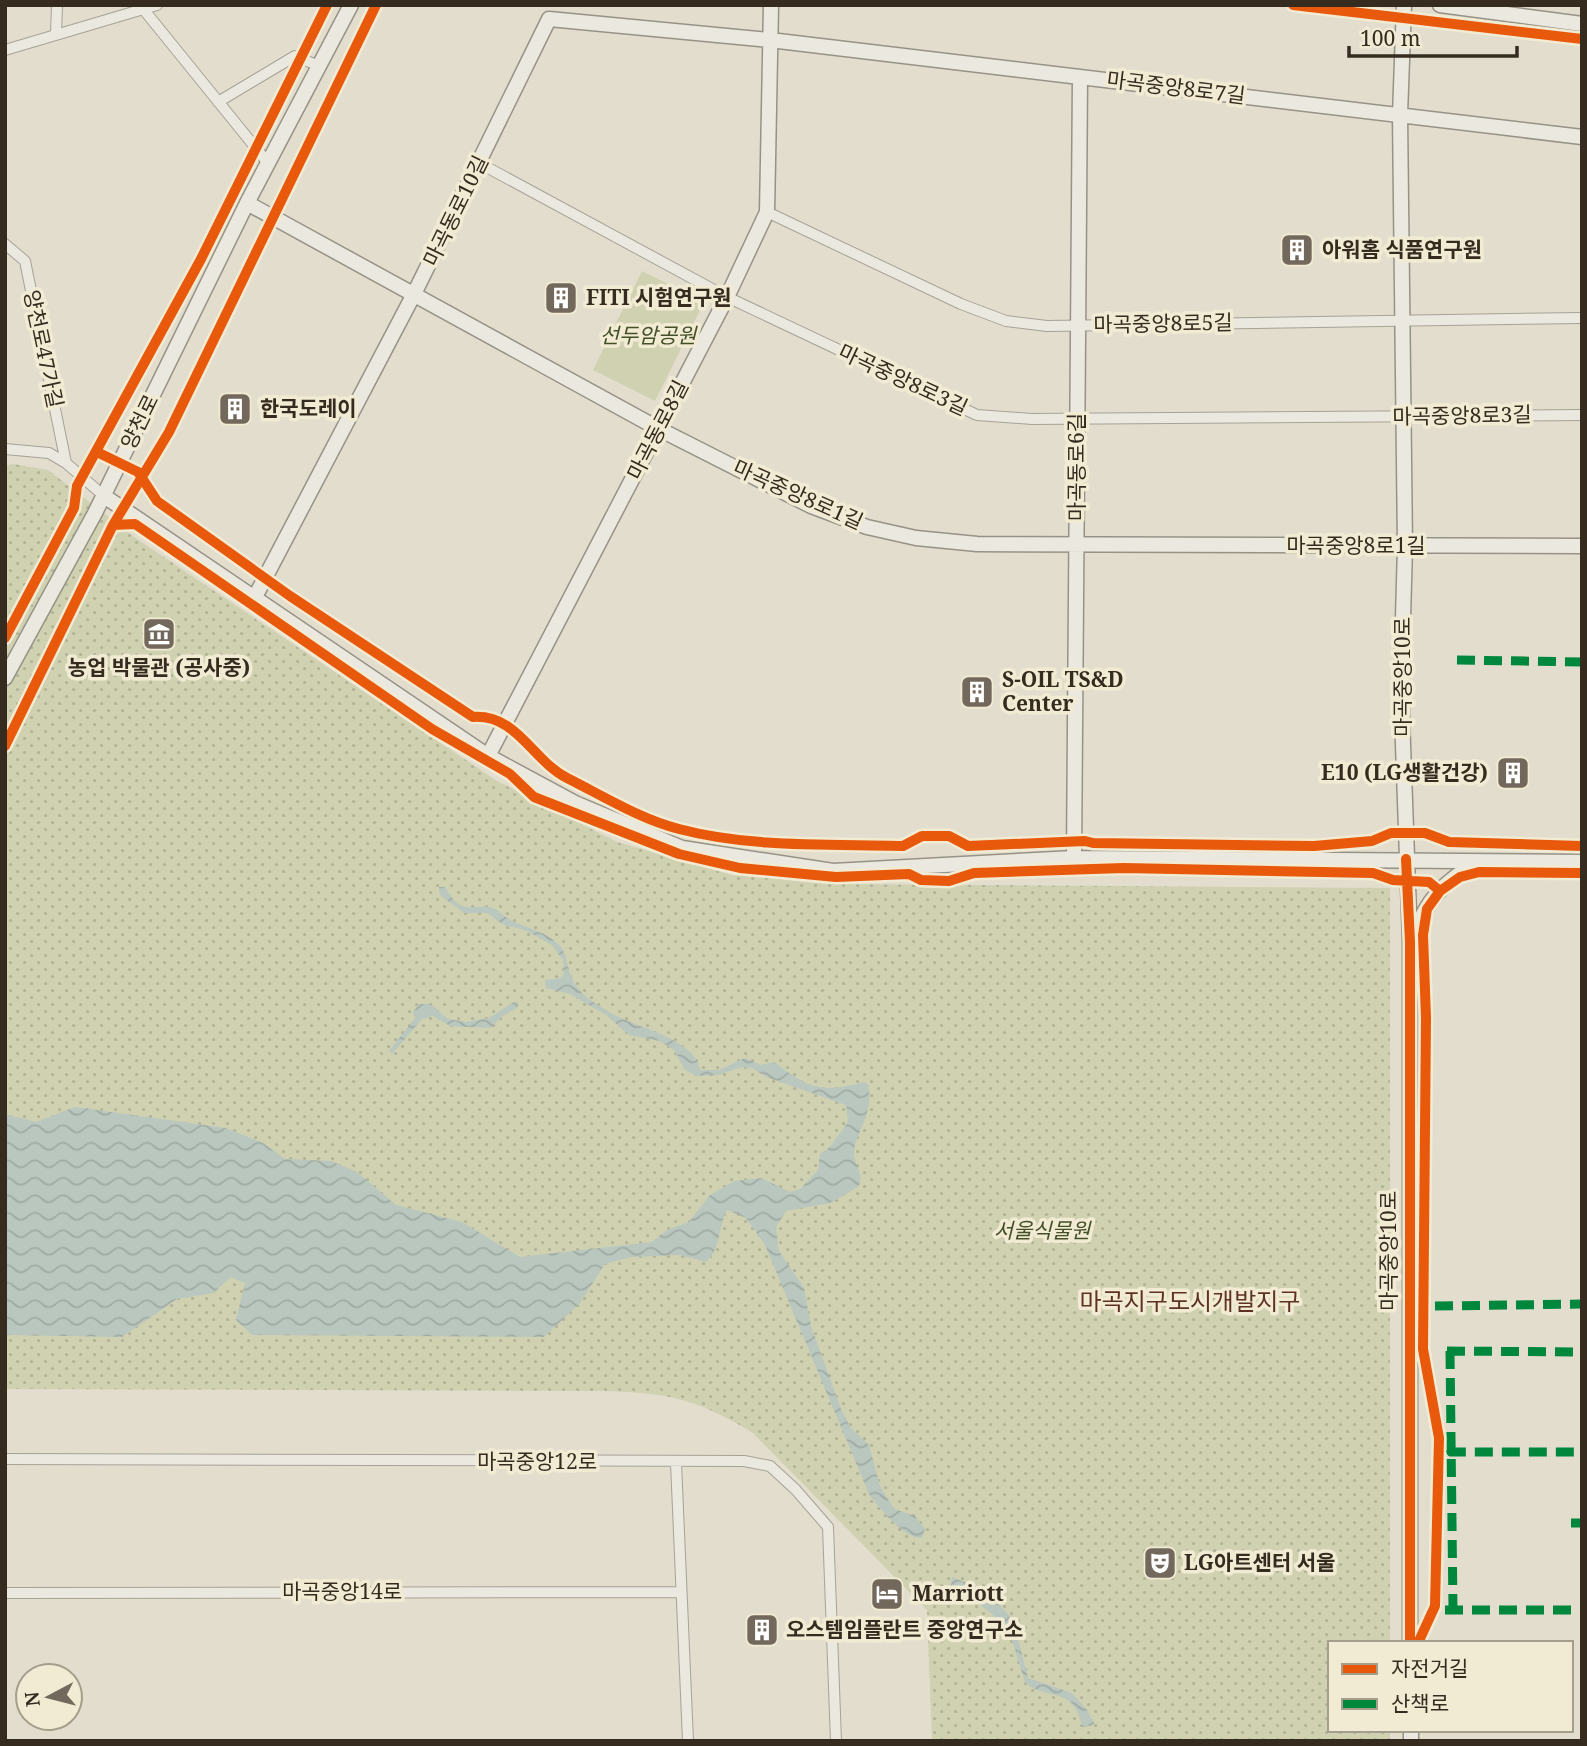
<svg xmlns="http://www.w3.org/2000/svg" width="1587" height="1746" font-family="'Noto Serif','Noto Sans KR',serif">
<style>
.park{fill:#cfd1b1}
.garden{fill:url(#garden-dots)}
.water{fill:url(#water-waves)}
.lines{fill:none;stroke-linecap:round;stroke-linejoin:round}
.street-casing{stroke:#a7a297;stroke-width:12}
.secondary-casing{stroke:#979286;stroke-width:17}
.street{stroke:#eae8df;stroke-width:10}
.secondary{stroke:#eae8df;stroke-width:14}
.quiet{stroke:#00873e;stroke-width:9;stroke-dasharray:18 9;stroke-linecap:butt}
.cycleway-casing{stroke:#f2ebd4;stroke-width:15}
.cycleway{stroke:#e8590c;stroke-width:10}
.labels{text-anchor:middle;stroke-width:7;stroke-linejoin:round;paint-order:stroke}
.street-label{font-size:21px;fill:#352b1f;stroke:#f2ebd4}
.poi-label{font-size:21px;font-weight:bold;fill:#352b1f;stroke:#f2ebd4;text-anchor:start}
.park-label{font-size:21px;font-style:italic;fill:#445028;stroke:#f2ebd4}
.quarter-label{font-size:24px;fill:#5e3222;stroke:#f2ebd4}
</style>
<defs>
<pattern id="garden-dots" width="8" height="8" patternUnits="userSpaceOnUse" patternTransform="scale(1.75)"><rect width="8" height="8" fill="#cfd1b1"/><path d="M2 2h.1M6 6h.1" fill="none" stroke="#b2b498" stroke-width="1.8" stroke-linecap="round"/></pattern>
<pattern id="water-waves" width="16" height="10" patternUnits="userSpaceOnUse" patternTransform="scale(1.75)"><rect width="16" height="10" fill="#b9c7bf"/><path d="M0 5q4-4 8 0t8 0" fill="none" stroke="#a0aba4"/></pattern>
</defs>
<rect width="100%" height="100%" fill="#e2ddcd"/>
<path class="park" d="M 642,271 L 704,302 L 655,401 L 593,370 Z"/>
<path class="garden" d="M 13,464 L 48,470 L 137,539 L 497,781 L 617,842 L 732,875 L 827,884 L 1390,888 L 1390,1643 L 1330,1643 L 1330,1730 L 1390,1730 L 1390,1741 L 932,1741 L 927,1610 L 753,1433 C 697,1399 670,1393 605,1391 L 5,1389 L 5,466 Z"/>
<path class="water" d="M 439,887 L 445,887 C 464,921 476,900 495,909 C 501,912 506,918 512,921 C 527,928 549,933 560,946 C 567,955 567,965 571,976 C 577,993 594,1003 609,1012 C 636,1028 695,1038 700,1070 L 719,1070 L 745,1058 L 761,1065 L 774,1062 C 809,1088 820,1094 864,1082 L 868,1084 C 875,1116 853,1134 854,1155 C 855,1168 865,1174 858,1187 L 830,1203 L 786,1211 L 776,1227 L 779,1251 L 804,1288 L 811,1326 L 841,1409 L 851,1428 L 869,1445 L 880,1486 L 894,1509 L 915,1516 L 925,1529 L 922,1538 C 904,1539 879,1508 869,1494 L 765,1245 L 746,1218 L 727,1210 C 718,1226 721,1250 706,1262 L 680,1255 L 631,1257 L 605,1264 L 580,1303 L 544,1337 L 252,1335 L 236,1320 L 245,1283 L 230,1277 L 214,1293 L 177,1299 L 122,1337 L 5,1335 L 5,1114 L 36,1122 L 75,1107 L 226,1128 L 263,1143 L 285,1159 L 331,1161 L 357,1172 L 396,1205 L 462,1222 L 520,1257 L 652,1242 L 667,1230 L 689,1222 L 710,1195 L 735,1181 L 761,1178 L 790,1192 L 800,1189 L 818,1170 L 820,1154 L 830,1147 L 848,1122 L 846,1105 L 766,1077 L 752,1068 L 742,1067 L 718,1075 L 697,1076 L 685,1070 L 674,1050 L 660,1041 L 629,1035 L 606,1015 L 570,994 L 546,988 L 545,980 L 561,978 L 564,973 L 563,960 L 552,945 L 525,930 L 504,925 L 487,913 L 464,913 L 440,895 Z
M 514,1002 L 519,1003 L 517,1008 L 504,1015 L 490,1028 L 450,1026 L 433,1016 L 422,1019 L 392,1054 L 389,1051 L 415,1018 L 413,1012 L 419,1004 L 430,1004 L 448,1019 L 466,1022 L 489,1018 Z
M 952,1577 L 984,1590 L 1008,1614 L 1015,1627 L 1028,1678 L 1072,1693 L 1088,1711 L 1095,1725 L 1082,1727 C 1074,1683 1044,1702 1025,1682 L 1012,1640 L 992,1614 L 973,1599 L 950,1590 Z"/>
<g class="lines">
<defs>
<path id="street" d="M 144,10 L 268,163
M 56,34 L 57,5
M 5,50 L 157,5
M 218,102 L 295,56 L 319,66
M 479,163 L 727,297 L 928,392 L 977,415 L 1032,419 L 1582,415
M 767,212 L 961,304 L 1006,321 L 1047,326 L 1582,318
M 5,244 L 25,261 L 66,463
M 5,449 L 49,453 L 66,463 L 104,496
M 5,1459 L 744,1461 L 770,1466 L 796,1490 L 828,1527 L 836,1741
M 676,1463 L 688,1741
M 5,1593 L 680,1592"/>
<path id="secondary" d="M 1404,5 L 1400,115 L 1405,547 L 1401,688 L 1410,942 L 1410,1643
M 1440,5 L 1582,24
M 247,203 L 659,429 L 811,506 L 867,527 L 916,538 L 977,544 L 1582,546
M 104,496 L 488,756 L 575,803 L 682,848 L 833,871 L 1074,858 L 1582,862
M 255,597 L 414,294 L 549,19 L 770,40 L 1582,137
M 5,678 L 95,513 L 247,203 L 351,5
M 488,756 L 727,297 L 767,212 L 771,5
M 1074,858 L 1080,77
M 1412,938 C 1428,898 1441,885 1477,862
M 1411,1730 L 1411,1741"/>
</defs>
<use href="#street" class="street-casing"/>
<use href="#secondary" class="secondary-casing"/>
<use href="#street" class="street"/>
<use href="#secondary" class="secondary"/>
<path class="quiet" d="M 1457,660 L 1582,662
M 1435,1306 L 1582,1304
M 1447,1351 L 1582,1352
M 1450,1351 L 1453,1610
M 1450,1449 L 1451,1452 L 1582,1452
M 1571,1523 L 1582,1523
M 1445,1610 L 1582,1610"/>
<defs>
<path id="cycleway" d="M 1293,5 L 1582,39
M 97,452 L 138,472 L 157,501 L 290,596 L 473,717 C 517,714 532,760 567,778 C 603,796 640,819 679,829 C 751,848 829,844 903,846 L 922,836 L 949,836 L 968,846 L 1085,841 L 1093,843 L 1314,846 L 1372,841 L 1391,833 L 1425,833 L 1449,842 L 1582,846
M 113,525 L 135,524 L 432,729 L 510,774 L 534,797 L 679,854 L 740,868 L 836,877 L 909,874 L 921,880 L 949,881 L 974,873 L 1124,868 L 1373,873 L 1393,880 L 1429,882 L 1440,891
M 5,638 L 74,508 L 77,486 L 201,259 L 327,5
M 5,746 L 113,525 L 169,432 L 376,5
M 1406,859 L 1410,942 L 1410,1643
M 1418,1643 L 1435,1606 L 1439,1438 L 1423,1349 L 1426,1018 L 1423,935 L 1427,909 L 1440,891 L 1460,877 L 1479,872 L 1582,873"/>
</defs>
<use href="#cycleway" class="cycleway-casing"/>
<use href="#cycleway" class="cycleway"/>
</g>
<defs>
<symbol id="building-square" viewBox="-11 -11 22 22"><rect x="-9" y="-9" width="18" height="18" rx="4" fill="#72695c" stroke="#f2ebd4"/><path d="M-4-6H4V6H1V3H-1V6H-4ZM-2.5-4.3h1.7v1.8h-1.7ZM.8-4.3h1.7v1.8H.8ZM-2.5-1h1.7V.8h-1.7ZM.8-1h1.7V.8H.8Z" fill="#fff"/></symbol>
<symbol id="museum-square" viewBox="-11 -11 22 22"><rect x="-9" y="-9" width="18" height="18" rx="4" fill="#72695c" stroke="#f2ebd4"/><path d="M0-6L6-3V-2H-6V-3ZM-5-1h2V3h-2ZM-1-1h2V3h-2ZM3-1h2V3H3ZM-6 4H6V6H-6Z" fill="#fff"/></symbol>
<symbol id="theatre-square" viewBox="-11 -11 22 22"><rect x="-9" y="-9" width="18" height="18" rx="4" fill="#72695c" stroke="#f2ebd4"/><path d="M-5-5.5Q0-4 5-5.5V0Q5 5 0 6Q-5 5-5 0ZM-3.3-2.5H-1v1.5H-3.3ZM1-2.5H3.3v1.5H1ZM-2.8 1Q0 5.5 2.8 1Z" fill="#fff"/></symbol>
<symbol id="hotel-square" viewBox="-11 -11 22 22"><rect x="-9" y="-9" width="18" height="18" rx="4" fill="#72695c" stroke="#f2ebd4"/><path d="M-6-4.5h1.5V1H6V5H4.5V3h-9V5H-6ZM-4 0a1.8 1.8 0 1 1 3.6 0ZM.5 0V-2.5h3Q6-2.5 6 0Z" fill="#fff"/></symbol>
</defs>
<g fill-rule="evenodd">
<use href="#building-square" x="1278" y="231" width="38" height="38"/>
<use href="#building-square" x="542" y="279" width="38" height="38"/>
<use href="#building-square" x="216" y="390" width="38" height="38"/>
<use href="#museum-square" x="140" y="615" width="38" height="38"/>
<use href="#building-square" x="958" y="673" width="38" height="38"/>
<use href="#building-square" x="1494" y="754" width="38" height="38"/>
<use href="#theatre-square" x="1141" y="1544" width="38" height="38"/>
<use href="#hotel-square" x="868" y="1575" width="38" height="38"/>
<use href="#building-square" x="743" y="1611" width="38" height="38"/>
</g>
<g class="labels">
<g class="street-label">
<text transform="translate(1176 88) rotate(7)" y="7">마곡중앙8로7길</text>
<text transform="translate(456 211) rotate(-64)" y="7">마곡동로10길</text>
<text transform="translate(1163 324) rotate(-1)" y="7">마곡중앙8로5길</text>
<text transform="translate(43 349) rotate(78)" y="7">양천로47가길</text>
<text transform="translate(903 380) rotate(25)" y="7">마곡중앙8로3길</text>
<text transform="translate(1462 416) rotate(-1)" y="7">마곡중앙8로3길</text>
<text transform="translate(140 422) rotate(-64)" y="7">양천로</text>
<text transform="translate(658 430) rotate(-63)" y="7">마곡동로8길</text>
<text transform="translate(1077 467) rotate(-90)" y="7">마곡동로6길</text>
<text transform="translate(798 495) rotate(24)" y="7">마곡중앙8로1길</text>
<text x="1356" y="553">마곡중앙8로1길</text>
<text transform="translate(1403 677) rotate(-90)" y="7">마곡중앙10로</text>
<text transform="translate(1389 1251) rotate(-90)" y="7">마곡중앙10로</text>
<text x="537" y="1469">마곡중앙12로</text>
<text x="342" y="1599">마곡중앙14로</text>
</g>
<g class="poi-label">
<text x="1322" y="257">아워홈 식품연구원</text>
<text x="586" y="305">FITI 시험연구원</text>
<text x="260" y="416">한국도레이</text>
<text x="159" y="675" text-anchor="middle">농업 박물관 (공사중)</text>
<text x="1002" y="687">S-OIL TS&amp;D<tspan x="1002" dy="24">Center</tspan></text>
<text x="1488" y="780" text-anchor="end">E10 (LG생활건강)</text>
<text x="1184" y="1570">LG아트센터 서울</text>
<text x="912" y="1601">Marriott</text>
<text x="786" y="1637">오스템임플란트 중앙연구소</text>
</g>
<g class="park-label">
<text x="648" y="343">선두암공원</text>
<text x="1042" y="1238">서울식물원</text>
</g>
<g class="quarter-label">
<text x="1190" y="1310">마곡지구도시개발지구</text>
</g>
</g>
<rect width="1587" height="1746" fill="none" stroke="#352b1f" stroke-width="14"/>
<rect x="1328" y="1641" width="245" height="91" fill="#f2ebd4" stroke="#a69e8c" stroke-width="2"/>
<rect x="1342" y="1664" width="35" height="10" fill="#e8590c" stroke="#a69e8c" stroke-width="2"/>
<text x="1391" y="1676" font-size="21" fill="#352b1f">자전거길</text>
<rect x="1342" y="1699" width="35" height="10" fill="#00873e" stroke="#a69e8c" stroke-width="2"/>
<text x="1391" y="1711" font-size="21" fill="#352b1f">산책로</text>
<g transform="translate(49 1697) rotate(263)"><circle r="33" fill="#f2ebd4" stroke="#a69e8c" stroke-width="2"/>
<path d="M0-5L12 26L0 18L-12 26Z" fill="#72695c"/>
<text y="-10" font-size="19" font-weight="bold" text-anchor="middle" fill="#352b1f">N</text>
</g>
<path d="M1349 46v10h168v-10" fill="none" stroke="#352b1f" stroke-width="3.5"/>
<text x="1360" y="46" font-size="21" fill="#352b1f" stroke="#f2ebd4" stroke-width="5" paint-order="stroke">100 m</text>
</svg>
